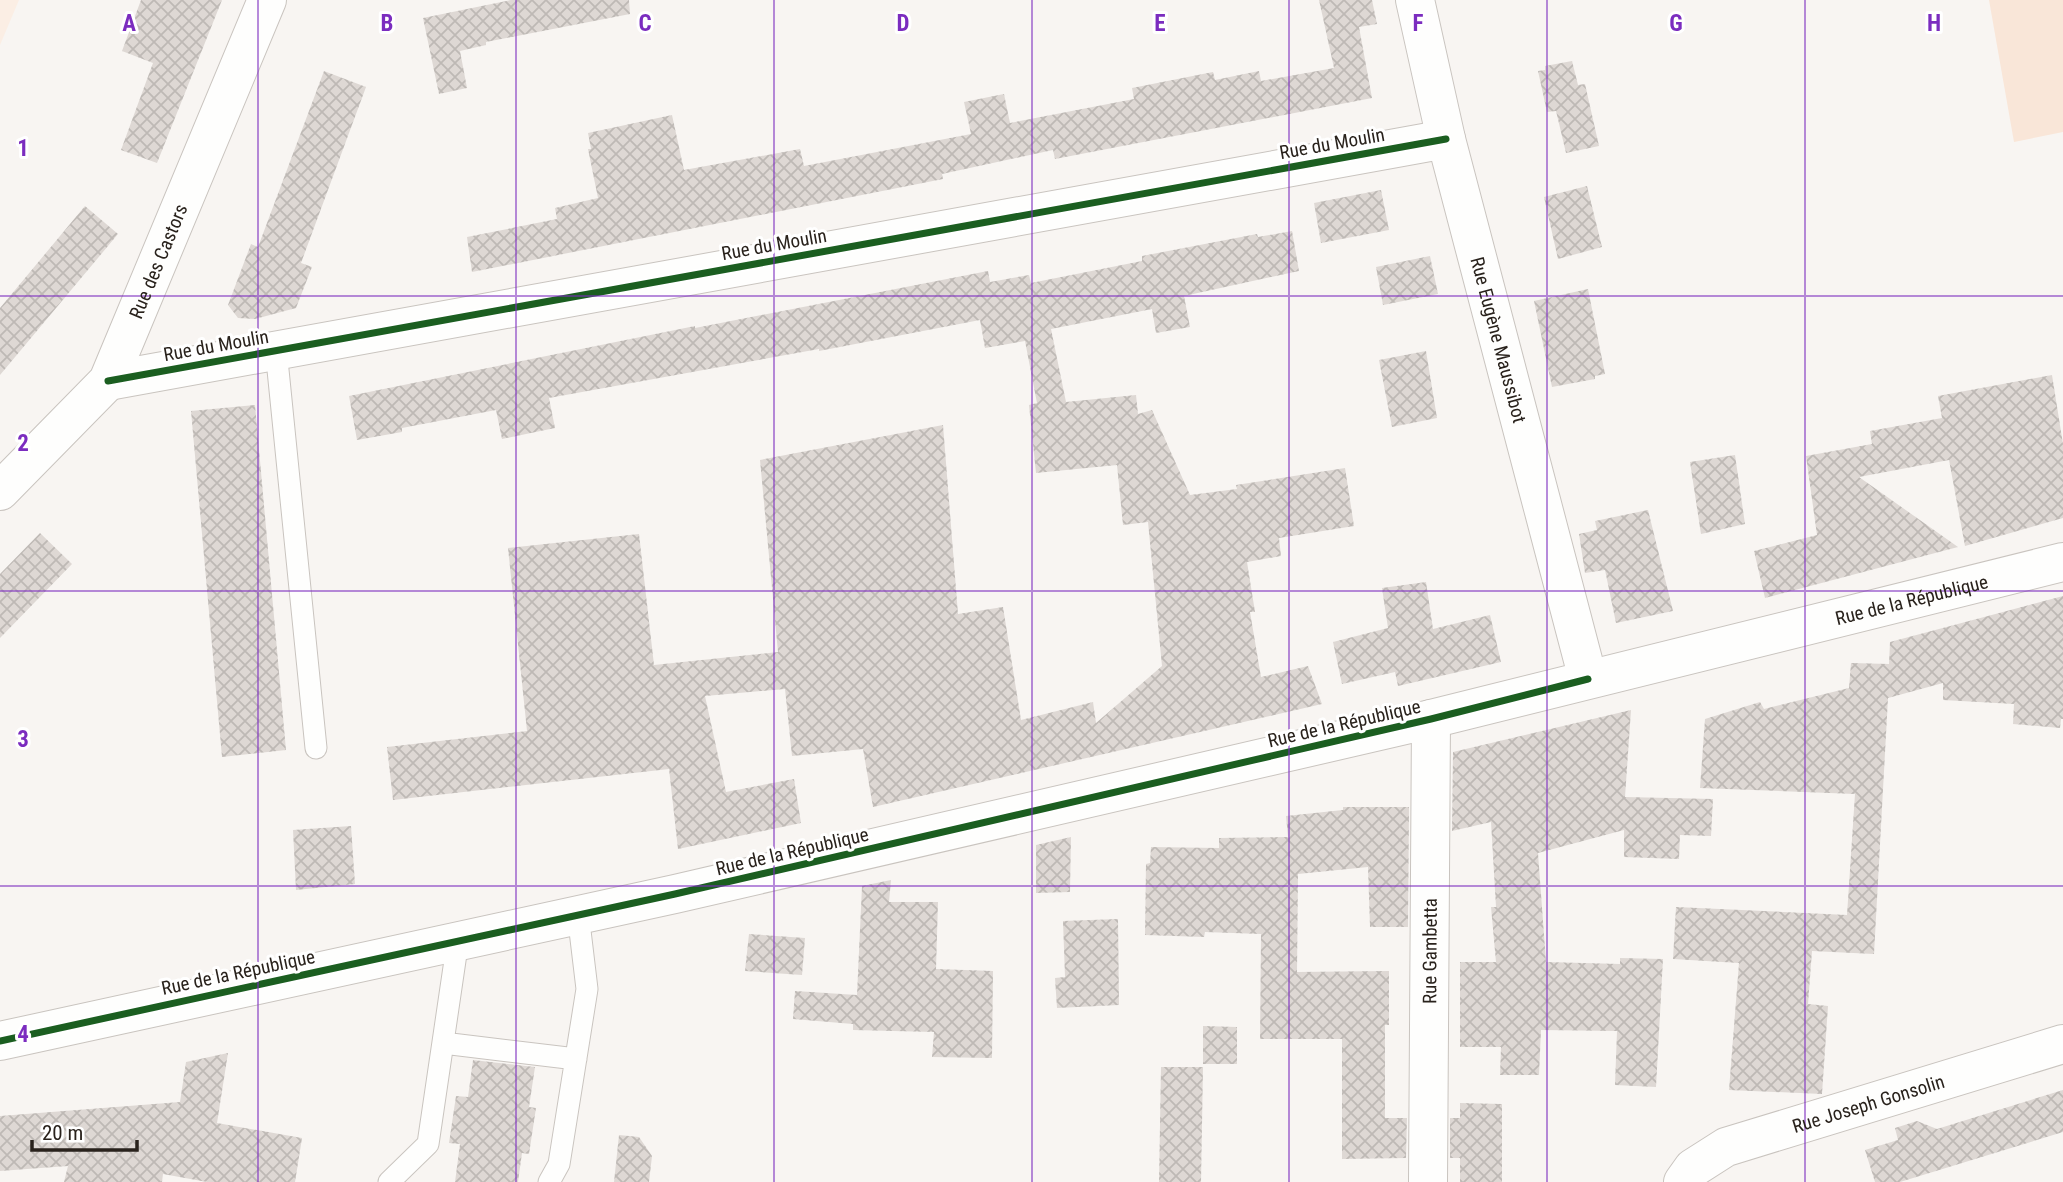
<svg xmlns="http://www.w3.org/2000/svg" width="2063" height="1182" font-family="'Roboto Condensed',sans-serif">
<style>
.built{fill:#fbeee4}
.pitch{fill:#f9e6d8}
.building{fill:url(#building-cross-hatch)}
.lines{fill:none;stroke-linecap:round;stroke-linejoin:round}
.lane-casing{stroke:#c9c4bf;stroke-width:23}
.street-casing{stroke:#c9c4bf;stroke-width:40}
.secondary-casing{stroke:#c9c4bf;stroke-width:40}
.lane{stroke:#fefefd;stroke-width:21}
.street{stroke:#fefefd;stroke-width:38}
.secondary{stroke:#fefefd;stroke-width:38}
.cycleway-casing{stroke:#fff;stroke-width:11}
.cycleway{stroke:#1b5e20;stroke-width:7}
.grid{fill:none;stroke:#7b2cbf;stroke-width:2;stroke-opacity:0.55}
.labels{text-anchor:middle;stroke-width:6;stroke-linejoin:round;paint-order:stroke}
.street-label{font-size:19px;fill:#29221c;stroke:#fff}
.grid-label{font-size:23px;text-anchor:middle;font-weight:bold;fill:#7b2cbf;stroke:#fff;stroke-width:6;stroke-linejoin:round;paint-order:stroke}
</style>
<defs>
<pattern id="building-cross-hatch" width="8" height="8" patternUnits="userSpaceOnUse" patternTransform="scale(1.75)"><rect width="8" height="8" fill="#ded8d4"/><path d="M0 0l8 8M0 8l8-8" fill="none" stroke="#beb9b5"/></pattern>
</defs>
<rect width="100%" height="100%" fill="#f8f5f2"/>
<path class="built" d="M 0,0 L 19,0 L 0,45 Z"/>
<path class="pitch" d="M 1989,0 L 2063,0 L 2063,132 L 2014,142 Z"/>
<path class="building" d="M 141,0 L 222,0 L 157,163 L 121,150 L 153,63 L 122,51 Z
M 511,0 L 629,0 L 630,14 L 486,42 L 486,45 L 460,51 L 467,88 L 439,94 L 423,18 Z
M 1319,0 L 1372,0 L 1377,24 L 1359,27 L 1372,98 L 1055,159 L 1053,150 L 942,174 L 943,179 L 472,272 L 467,237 L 557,219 L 555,208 L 598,198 L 588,149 L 591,149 L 588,133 L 672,115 L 684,170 L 800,149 L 804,166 L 971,134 L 964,102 L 1004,94 L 1010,123 L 1134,99 L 1132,88 L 1213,72 L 1215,80 L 1259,71 L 1261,81 L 1334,68 Z
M 1572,61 L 1578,85 L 1585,84 L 1599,146 L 1566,153 L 1556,111 L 1547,112 L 1538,71 L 1545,70 L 1545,66 Z
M 324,71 L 366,87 L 301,263 L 312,267 L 296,308 L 255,319 L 238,318 L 228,305 L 251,244 L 258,247 Z
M 1587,186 L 1602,247 L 1558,259 L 1544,197 Z
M 1381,190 L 1389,230 L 1321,243 L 1314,203 Z
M 85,206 L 118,234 L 0,375 L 0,308 Z
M 1292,231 L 1299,271 L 1184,296 L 1190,327 L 1156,333 L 1152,309 L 1051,329 L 1066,402 L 1136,395 L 1138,414 L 1152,410 L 1190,495 L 1237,489 L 1236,485 L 1345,468 L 1354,526 L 1279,538 L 1281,556 L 1247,562 L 1255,612 L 1250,612 L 1261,677 L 1308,666 L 1322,704 L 873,807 L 863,749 L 792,756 L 785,689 L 705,696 L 726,792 L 794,779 L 801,823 L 678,849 L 669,769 L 393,800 L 387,747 L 527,731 L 508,548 L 639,534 L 654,665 L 778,652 L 760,460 L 943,425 L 958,614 L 1003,607 L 1021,720 L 1093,702 L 1096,723 L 1162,666 L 1148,522 L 1123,525 L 1117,465 L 1036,473 L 1029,405 L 1037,403 L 1025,341 L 985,348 L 980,320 L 819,351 L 819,349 L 549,398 L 555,428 L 502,439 L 496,410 L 402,428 L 402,432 L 357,440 L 349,396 L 695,326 L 695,328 L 988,271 L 990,282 L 1029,275 L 1031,283 L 1142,261 L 1142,256 L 1257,234 L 1258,237 Z
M 1430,256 L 1438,294 L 1383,305 L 1376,267 Z
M 1588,289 L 1605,374 L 1595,376 L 1595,379 L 1552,387 L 1534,301 Z
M 1426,351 L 1437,418 L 1392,427 L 1379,360 Z
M 2052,375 L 2063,444 L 2063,518 L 1965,546 L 1949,460 L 1859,477 L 1958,547 L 1765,598 L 1754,551 L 1817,535 L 1806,456 L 1872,444 L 1870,431 L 1942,418 L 1938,396 Z
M 255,405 L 286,750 L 222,757 L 191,411 Z
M 1735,455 L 1745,524 L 1701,534 L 1690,462 Z
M 1648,510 L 1673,611 L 1616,623 L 1605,570 L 1585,573 L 1579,534 L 1597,530 L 1595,521 Z
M 40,533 L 72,564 L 0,638 L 0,574 Z
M 1426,582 L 1433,629 L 1490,615 L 1501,662 L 1398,686 L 1395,672 L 1342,684 L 1333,642 L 1388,628 L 1382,588 Z
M 2063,596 L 2063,719 L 2061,719 L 2060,728 L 2013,724 L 2014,704 L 1943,700 L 1943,683 L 1888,698 L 1874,954 L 1812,951 L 1808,1004 L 1828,1006 L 1822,1094 L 1729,1090 L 1739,963 L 1673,959 L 1676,907 L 1847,915 L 1855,794 L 1700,788 L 1705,719 L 1760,702 L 1764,709 L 1849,688 L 1851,663 L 1889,664 L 1890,642 Z
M 1631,710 L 1625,797 L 1713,799 L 1711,836 L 1680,835 L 1679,859 L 1624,857 L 1624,830 L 1538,853 L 1546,962 L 1620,964 L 1620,958 L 1663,959 L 1656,1087 L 1615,1085 L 1617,1031 L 1541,1030 L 1539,1075 L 1500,1075 L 1501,1047 L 1460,1047 L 1460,962 L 1496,962 L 1491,907 L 1496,907 L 1491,822 L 1452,831 L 1453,752 Z
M 1343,807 L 1409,807 L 1408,927 L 1370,927 L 1368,867 L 1298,874 L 1297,972 L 1389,971 L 1389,1025 L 1385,1025 L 1385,1118 L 1407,1118 L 1406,1158 L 1342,1159 L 1342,1039 L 1260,1039 L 1261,934 L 1205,932 L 1204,937 L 1145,935 L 1146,864 L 1150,863 L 1151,847 L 1219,848 L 1219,838 L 1288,837 L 1286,816 L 1343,810 Z
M 351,826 L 355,884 L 296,890 L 293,830 Z
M 1071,837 L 1070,892 L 1036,893 L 1036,845 Z
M 891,880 L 889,902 L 938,902 L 936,969 L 993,971 L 992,1058 L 932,1057 L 934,1032 L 853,1030 L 853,1024 L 793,1019 L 795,991 L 857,995 L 862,886 Z
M 1118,919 L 1119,1005 L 1057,1008 L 1055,978 L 1065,977 L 1063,921 Z
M 749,934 L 805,938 L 802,975 L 745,971 Z
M 1203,1026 L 1237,1027 L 1237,1064 L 1203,1064 Z
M 228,1053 L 217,1123 L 302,1138 L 295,1182 L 207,1182 L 163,1174 L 162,1182 L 64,1182 L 68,1166 L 0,1171 L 0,1116 L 180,1102 L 186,1062 Z
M 473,1060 L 535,1067 L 529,1107 L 536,1108 L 529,1154 L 522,1153 L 518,1182 L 455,1182 L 460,1144 L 449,1143 L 456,1096 L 468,1097 Z
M 1161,1067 L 1203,1067 L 1201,1182 L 1159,1182 Z
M 2063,1090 L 2063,1132 L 1900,1182 L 1875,1182 L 1865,1150 L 1898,1140 L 1895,1128 L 1917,1121 L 1937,1129 Z
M 1460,1103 L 1502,1104 L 1502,1182 L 1460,1182 L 1460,1158 L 1450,1158 L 1450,1118 L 1460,1118 Z
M 619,1135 L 639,1137 L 652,1156 L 649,1182 L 614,1182 Z"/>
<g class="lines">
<defs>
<path id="lane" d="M 276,350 L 316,748
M 443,1043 L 576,1059
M 389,1182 L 428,1144 L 458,940
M 549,1182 L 559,1164 L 587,989 L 578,914"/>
<g id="street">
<path id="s1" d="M 1415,0 L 1446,139 L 1588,679"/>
<path d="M 108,381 L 1446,139"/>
<path id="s2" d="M 0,491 L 108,381 L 267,0"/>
<path id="s3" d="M 1428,1182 L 1431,719"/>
<path id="s4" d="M 1683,1182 L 1693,1168 L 1726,1147 L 2063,1044"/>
</g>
<g id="secondary">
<path id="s5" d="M 0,1041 L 675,894 L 1431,719 L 2063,562"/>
</g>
</defs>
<use href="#lane" class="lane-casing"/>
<use href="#street" class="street-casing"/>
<use href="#secondary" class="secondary-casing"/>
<use href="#lane" class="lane"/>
<use href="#street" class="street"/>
<use href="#secondary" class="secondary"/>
<defs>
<path id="cycleway" d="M 108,381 L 1446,139
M 0,1041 L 675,894 L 1431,719 L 1588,679"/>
</defs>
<use href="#cycleway" class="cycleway-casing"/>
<use href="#cycleway" class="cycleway"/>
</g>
<path class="grid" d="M 258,0 L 258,1182M 516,0 L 516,1182M 774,0 L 774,1182M 1032,0 L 1032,1182M 1289,0 L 1289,1182M 1547,0 L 1547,1182M 1805,0 L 1805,1182M 0,296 L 2063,296M 0,591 L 2063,591M 0,886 L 2063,886"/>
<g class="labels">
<g class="street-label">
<text transform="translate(1332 143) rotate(-10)" y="7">Rue du Moulin</text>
<text transform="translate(774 244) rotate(-10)" y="7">Rue du Moulin</text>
<text dy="7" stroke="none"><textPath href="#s2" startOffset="284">Rue des Castors</textPath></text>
<text dy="7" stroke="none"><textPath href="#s1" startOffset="350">Rue Eugène Maussibot</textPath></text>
<text transform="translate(216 345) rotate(-10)" y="7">Rue du Moulin</text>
<text dy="7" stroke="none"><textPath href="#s5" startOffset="1962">Rue de la République</textPath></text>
<text transform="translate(1344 723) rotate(-13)" y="7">Rue de la République</text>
<text transform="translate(792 851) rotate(-13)" y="7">Rue de la République</text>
<text dy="7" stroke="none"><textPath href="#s3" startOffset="231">Rue Gambetta</textPath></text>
<text transform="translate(238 972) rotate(-12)" y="7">Rue de la République</text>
<text dy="7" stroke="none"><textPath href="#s4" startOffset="205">Rue Joseph Gonsolin</textPath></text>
</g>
</g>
<g class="grid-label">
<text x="129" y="31">A</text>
<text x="387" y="31">B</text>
<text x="645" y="31">C</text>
<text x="903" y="31">D</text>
<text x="1160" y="31">E</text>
<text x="1418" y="31">F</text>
<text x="1676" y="31">G</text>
<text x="1934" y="31">H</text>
<text x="23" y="156">1</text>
<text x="23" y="451">2</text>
<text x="23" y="747">3</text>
<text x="23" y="1042">4</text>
</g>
<path d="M32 1140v10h105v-10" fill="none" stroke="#29221c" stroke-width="3.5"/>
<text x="42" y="1140" font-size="21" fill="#29221c" stroke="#ffffff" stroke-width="5" paint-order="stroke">20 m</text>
</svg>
